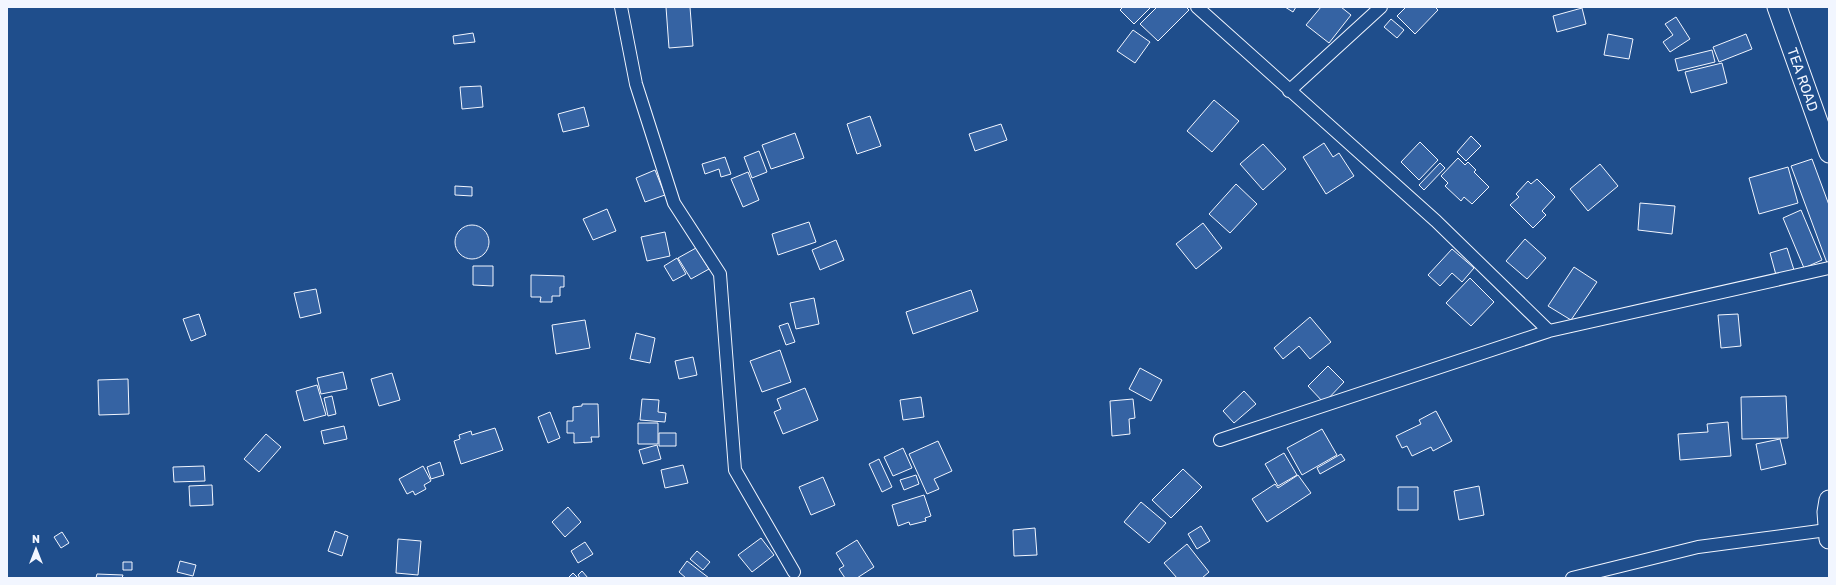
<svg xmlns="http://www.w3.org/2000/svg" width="1836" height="585" font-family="Rubik,sans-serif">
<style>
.building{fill:#3563a3;stroke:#f2f6ff}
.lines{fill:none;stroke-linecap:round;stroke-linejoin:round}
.minor-casing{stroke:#f2f6ff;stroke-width:14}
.primary-casing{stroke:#f2f6ff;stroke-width:21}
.minor{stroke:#1f4e8c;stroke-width:12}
.primary{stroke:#1f4e8c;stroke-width:19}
.labels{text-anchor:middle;stroke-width:3;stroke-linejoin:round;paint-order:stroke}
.street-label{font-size:14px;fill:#f2f6ff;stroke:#1f4e8c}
</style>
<rect width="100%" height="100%" fill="#1f4e8c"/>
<path class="building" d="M 666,7 L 690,7 L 693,46 L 669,48 Z
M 1123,7 L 1151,7 L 1134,24 L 1120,10 Z
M 1157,7 L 1186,7 L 1189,10 L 1158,41 L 1140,24 Z
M 1285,7 L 1296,7 L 1293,12 Z
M 1321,7 L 1341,7 L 1351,15 L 1329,43 L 1306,25 Z
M 1406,7 L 1435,7 L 1438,10 L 1415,34 L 1397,16 Z
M 1582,8 L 1586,24 L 1557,32 L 1553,16 Z
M 1676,17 L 1690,39 L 1670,52 L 1663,42 L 1673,35 L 1665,24 Z
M 1391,19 L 1404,30 L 1397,38 L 1384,27 Z
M 1133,30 L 1150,42 L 1135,63 L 1117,51 Z
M 473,33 L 475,42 L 454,44 L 453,36 Z
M 1608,34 L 1633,39 L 1629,59 L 1604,55 Z
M 1746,34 L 1752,49 L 1719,62 L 1713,47 Z
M 1712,50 L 1715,62 L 1678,71 L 1675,59 Z
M 1722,63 L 1727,83 L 1691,93 L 1685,72 Z
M 481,86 L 483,107 L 462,109 L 460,87 Z
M 1214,100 L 1239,121 L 1212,152 L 1187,131 Z
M 584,107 L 589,126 L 563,132 L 558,114 Z
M 870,116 L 881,146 L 857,154 L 847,124 Z
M 1001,124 L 1007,140 L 975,151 L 969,134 Z
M 795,133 L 804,158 L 771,169 L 762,145 Z
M 1471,136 L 1481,146 L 1466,161 L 1457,152 Z
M 1420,142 L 1438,160 L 1419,180 L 1401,162 Z
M 1324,143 L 1333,157 L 1339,153 L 1354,176 L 1326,194 L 1303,157 Z
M 1263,144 L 1286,169 L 1263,190 L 1240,164 Z
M 759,151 L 767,172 L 752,178 L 744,157 Z
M 725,157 L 731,174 L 721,177 L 719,169 L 705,174 L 702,164 Z
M 1458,158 L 1465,165 L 1468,162 L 1476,170 L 1474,172 L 1489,187 L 1472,204 L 1464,197 L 1461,201 L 1445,186 L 1448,183 L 1441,176 Z
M 1812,159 L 1829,205 L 1829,262 L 1827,263 L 1791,166 Z
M 1440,163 L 1445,168 L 1424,190 L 1419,185 Z
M 1600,164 L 1618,186 L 1588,211 L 1570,189 Z
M 1788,167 L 1798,203 L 1759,214 L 1749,178 Z
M 655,170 L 665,195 L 645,202 L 636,178 Z
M 748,172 L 759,200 L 743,207 L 731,179 Z
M 1537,179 L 1555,197 L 1542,211 L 1546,215 L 1533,228 L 1510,205 L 1519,197 L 1516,194 L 1528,181 L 1531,184 Z
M 1236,184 L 1257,204 L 1230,233 L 1209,214 Z
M 455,186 L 472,187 L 472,196 L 455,195 Z
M 1640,203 L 1675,206 L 1672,234 L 1638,230 Z
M 607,209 L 616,231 L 593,240 L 583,219 Z
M 1801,210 L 1822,260 L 1804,268 L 1783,218 Z
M 809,222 L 816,242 L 778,255 L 772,234 Z
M 1203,223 L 1222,248 L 1196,269 L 1176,244 Z
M455 242a17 17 0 1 1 34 0a17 17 0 1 1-34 0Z
M 665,232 L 670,256 L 647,261 L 641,237 Z
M 1525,239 L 1546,258 L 1527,279 L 1506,261 Z
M 836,240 L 844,260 L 820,270 L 812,250 Z
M 696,248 L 709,269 L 691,279 L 678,258 Z
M 1787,248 L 1794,270 L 1776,275 L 1770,253 Z
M 1452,249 L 1474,268 L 1462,282 L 1452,273 L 1440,286 L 1428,275 Z
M 677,258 L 686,274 L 673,281 L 664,266 Z
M 473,266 L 493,266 L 493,286 L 473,285 Z
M 1574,267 L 1597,282 L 1571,320 L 1548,306 Z
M 531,275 L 564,276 L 564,287 L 560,287 L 560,296 L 552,296 L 552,302 L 540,302 L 541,297 L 531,297 Z
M 1470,278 L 1494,302 L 1471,326 L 1446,303 Z
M 316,289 L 321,313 L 300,318 L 294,293 Z
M 971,290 L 978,311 L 913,334 L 906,312 Z
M 814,298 L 819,324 L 796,329 L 790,303 Z
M 199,314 L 206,335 L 191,341 L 183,319 Z
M 1738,314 L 1741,346 L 1721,348 L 1718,315 Z
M 1310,317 L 1331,342 L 1310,359 L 1299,346 L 1283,359 L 1274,348 Z
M 585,320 L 590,348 L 556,354 L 552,325 Z
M 788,323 L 795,342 L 786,345 L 779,326 Z
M 636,333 L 655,338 L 650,363 L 630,359 Z
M 780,350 L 791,382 L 762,392 L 750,361 Z
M 693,357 L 697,375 L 679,379 L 675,361 Z
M 1328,366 L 1344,382 L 1324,403 L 1308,386 Z
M 1140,368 L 1162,380 L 1151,401 L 1129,389 Z
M 343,372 L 347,389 L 321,394 L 317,378 Z
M 392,373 L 400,400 L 379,406 L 371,379 Z
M 128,379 L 129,414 L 99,415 L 98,380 Z
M 317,385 L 326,415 L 304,421 L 296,391 Z
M 805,388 L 818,420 L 783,434 L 774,412 L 781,409 L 777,399 Z
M 1244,391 L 1256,404 L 1234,423 L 1223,411 Z
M 332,396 L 336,414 L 328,416 L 324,398 Z
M 1786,396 L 1788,438 L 1742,439 L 1741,397 Z
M 921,397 L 924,417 L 903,420 L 900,400 Z
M 642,399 L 659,400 L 658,412 L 666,413 L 665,422 L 640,420 Z
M 1133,399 L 1135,418 L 1129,419 L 1130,434 L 1112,436 L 1110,401 Z
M 582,404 L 598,404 L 599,437 L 591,437 L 592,442 L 574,443 L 574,433 L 567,433 L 567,421 L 573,421 L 573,407 L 582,406 Z
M 1436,411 L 1452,441 L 1433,451 L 1431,447 L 1412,456 L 1407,446 L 1402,448 L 1396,436 L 1421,424 L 1419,420 Z
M 550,412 L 560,438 L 548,443 L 538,417 Z
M 1728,422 L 1731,456 L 1680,460 L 1678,434 L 1708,432 L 1707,424 Z
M 638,423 L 658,423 L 658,444 L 638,444 Z
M 344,426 L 347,439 L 324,444 L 321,431 Z
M 495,428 L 503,450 L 461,464 L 454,441 L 460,439 L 459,435 L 471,431 L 472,435 Z
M 1322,429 L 1337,455 L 1302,475 L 1287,448 Z
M 659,433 L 676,433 L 676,446 L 659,446 Z
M 266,434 L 281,447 L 259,472 L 244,459 Z
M 1780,439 L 1786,464 L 1761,470 L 1756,444 Z
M 938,441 L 952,471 L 934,479 L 939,489 L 927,494 L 909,454 Z
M 657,445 L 661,459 L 643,464 L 639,450 Z
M 903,448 L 912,468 L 893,476 L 884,457 Z
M 1284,453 L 1297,475 L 1278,486 L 1265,464 Z
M 1341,454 L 1345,460 L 1320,474 L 1317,468 Z
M 879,459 L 892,487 L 882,492 L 869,464 Z
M 440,462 L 444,475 L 431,479 L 427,467 Z
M 683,465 L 688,483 L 665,488 L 661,470 Z
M 204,466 L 205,481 L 174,482 L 173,467 Z
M 423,466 L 431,481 L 424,485 L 426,489 L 415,495 L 413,491 L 407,494 L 399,479 Z
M 1183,469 L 1202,487 L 1171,518 L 1152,500 Z
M 916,475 L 919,484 L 904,490 L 900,480 Z
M 1298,475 L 1311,493 L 1267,522 L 1252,499 L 1275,484 L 1278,488 Z
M 823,477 L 835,505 L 811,515 L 799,487 Z
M 212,485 L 213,505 L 190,506 L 189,486 Z
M 1479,486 L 1484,515 L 1459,520 L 1454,491 Z
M 1398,487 L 1418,487 L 1418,510 L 1398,510 Z
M 924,495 L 931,516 L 925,518 L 926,521 L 910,525 L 909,522 L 898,526 L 892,505 Z
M 1141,502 L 1166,523 L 1149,543 L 1124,522 Z
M 568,507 L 581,522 L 565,537 L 552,522 Z
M 1201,526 L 1210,541 L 1197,549 L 1188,534 Z
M 1035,528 L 1037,555 L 1014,556 L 1013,530 Z
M 335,531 L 348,536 L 342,556 L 328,551 Z
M 62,532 L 69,543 L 61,548 L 54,537 Z
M 761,538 L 774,555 L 752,572 L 738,555 Z
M 398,539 L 421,541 L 418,575 L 396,573 Z
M 857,540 L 874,567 L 857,578 L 845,578 L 839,569 L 844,566 L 836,553 Z
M 585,542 L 593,554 L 578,563 L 571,551 Z
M 1187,544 L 1209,572 L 1202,578 L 1177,578 L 1164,563 Z
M 697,551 L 710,562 L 703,570 L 690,559 Z
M 180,561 L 196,565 L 193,576 L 177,572 Z
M 687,561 L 709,578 L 686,578 L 679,572 Z
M 123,562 L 132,562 L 132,570 L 123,570 Z
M 582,571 L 588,578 L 580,578 L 578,575 Z
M 573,573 L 578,578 L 568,578 Z
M 97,574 L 123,575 L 122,578 L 96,578 Z"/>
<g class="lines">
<defs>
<path id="minor" d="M 621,7 L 636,84 L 674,203 L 720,274 L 735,470 L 794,572
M 1197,7 L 1436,221 L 1549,331 L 1829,268
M 1289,91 L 1381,7
M 1220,440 L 1549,331
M 1572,578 L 1698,547 L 1827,530"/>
<g id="primary">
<path id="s1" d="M 1777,7 L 1829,153"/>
<path d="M 1829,500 L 1827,512 L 1829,539"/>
</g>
</defs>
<use href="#minor" class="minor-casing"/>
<use href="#primary" class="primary-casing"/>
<use href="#minor" class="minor"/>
<use href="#primary" class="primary"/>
</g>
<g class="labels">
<g class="street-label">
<text dy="5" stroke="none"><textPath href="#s1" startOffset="77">TEA ROAD</textPath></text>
</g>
</g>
<rect width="1836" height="585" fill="none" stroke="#f2f6ff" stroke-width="16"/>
<g transform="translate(36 549)" stroke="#1f4e8c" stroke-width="3" paint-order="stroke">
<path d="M0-3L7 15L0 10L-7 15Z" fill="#f2f6ff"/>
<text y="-6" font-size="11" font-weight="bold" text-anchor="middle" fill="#f2f6ff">N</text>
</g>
</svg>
